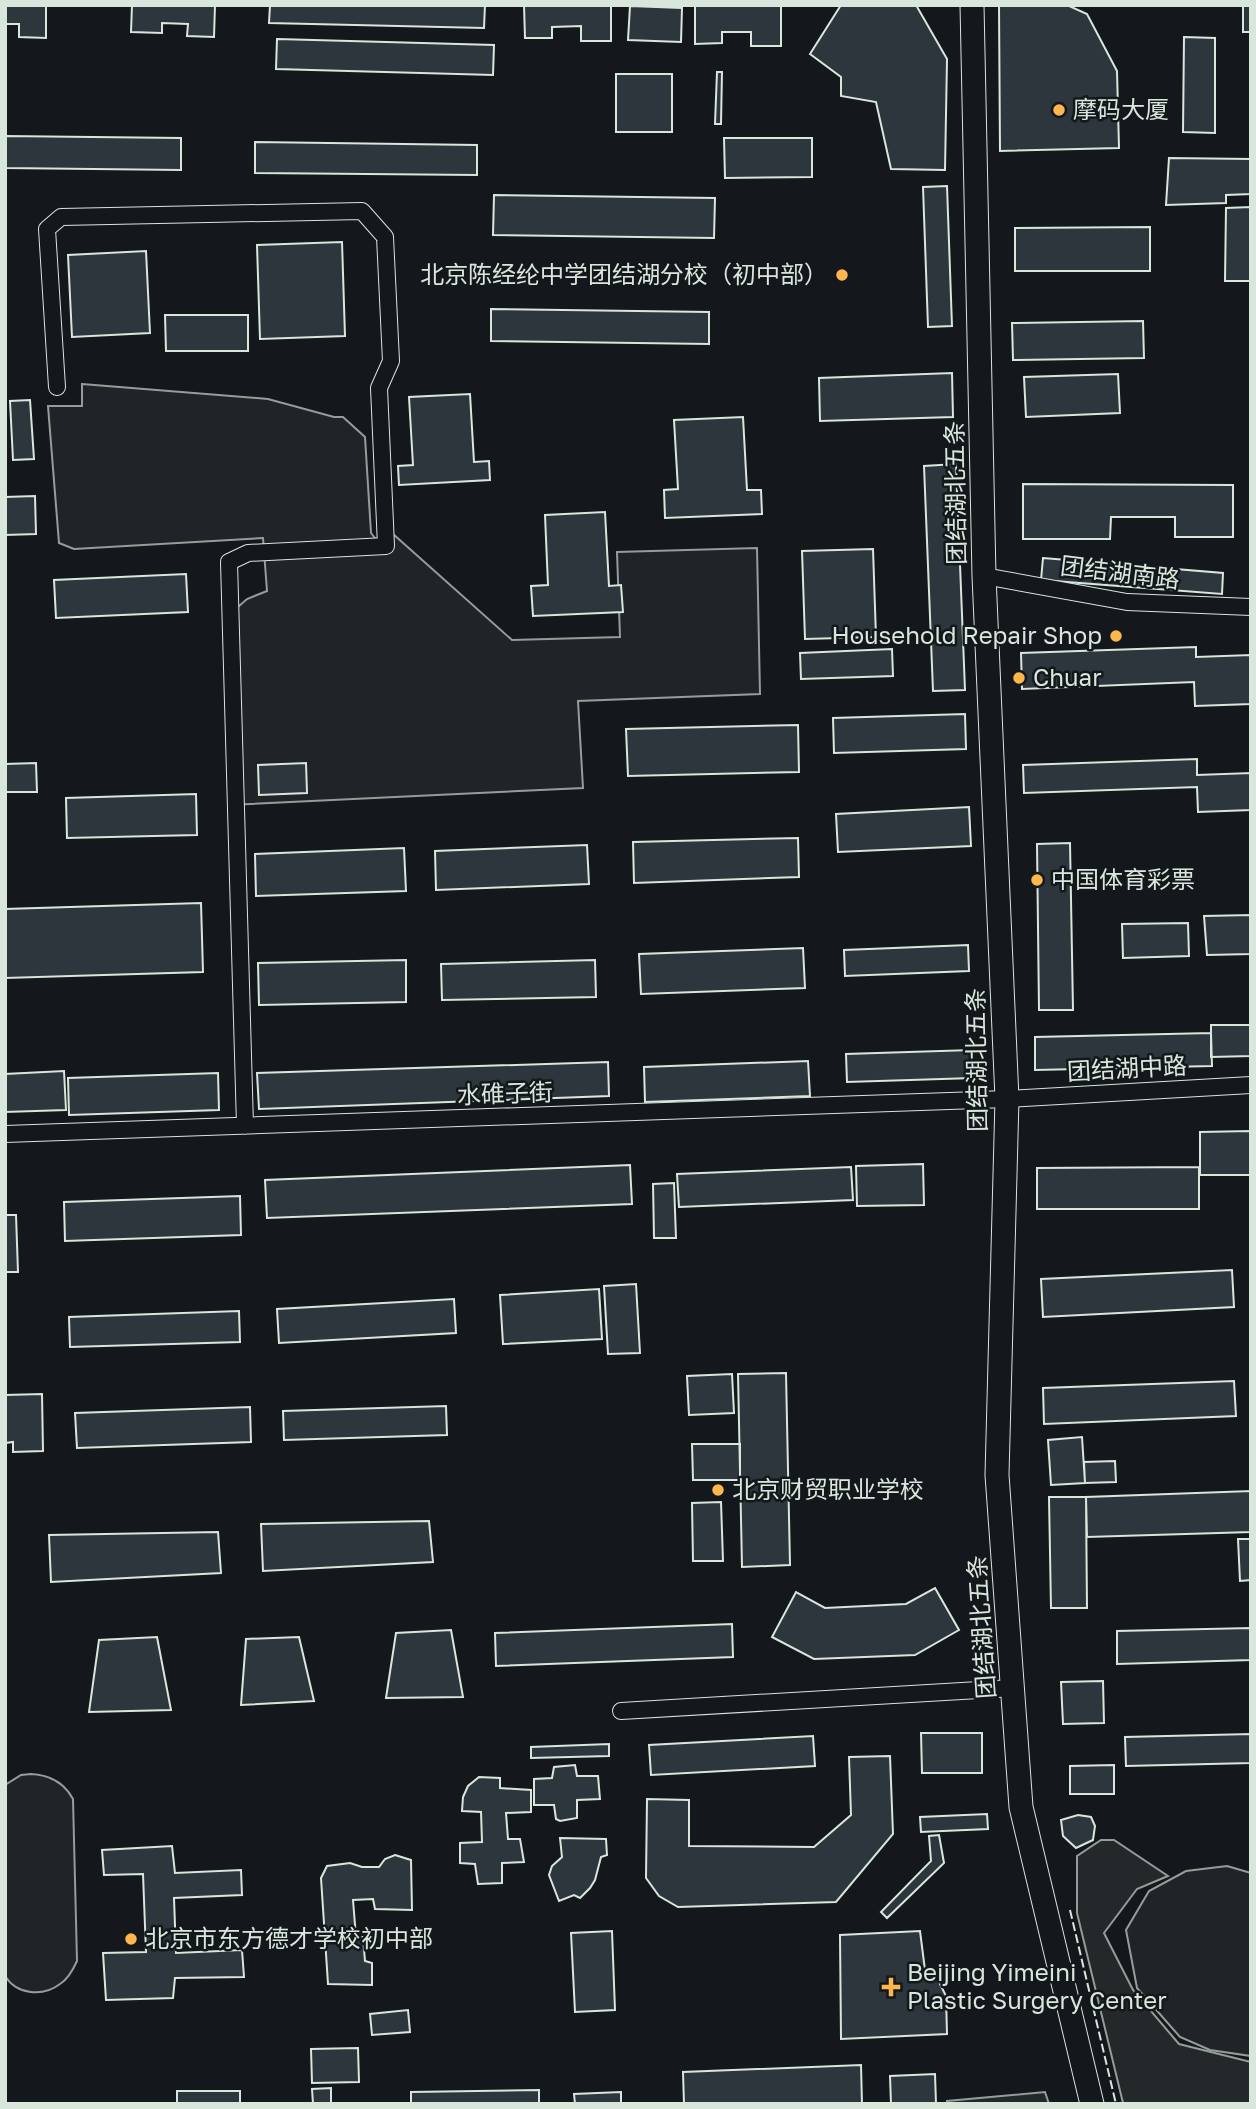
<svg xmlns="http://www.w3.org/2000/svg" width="1256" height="2109" font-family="'Golos Text','Noto Sans SC',sans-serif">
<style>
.green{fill:#202428;stroke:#939e99;stroke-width:2}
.parking{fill:#24282b;stroke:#939e99;stroke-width:2}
.building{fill:#2c363c;stroke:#d8e6dc;stroke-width:2}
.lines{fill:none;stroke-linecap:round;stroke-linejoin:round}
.street-casing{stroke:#d8e6dc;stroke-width:18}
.secondary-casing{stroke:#d8e6dc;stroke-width:25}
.street{stroke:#14181c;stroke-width:16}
.secondary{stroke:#14181c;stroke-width:23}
.fence{stroke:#d8e6dc;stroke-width:2;stroke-dasharray:9 3.5;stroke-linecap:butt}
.poi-dot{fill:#ffb74d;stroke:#14181c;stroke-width:2.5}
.labels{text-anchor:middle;stroke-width:5;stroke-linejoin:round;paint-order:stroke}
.poi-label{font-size:24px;fill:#d8e6dc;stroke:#14181c;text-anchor:start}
.street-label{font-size:24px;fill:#d8e6dc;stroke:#14181c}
</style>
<rect width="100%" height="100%" fill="#14181c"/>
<path class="green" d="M 82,384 L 268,399 L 334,417 L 343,417 L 365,437 L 371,533 L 378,542 L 393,534 L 512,640 L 620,637 L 617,552 L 757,548 L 760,694 L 578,701 L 583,788 L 230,805 L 223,620 L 247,599 L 267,591 L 263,538 L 74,549 L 59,543 L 48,406 L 82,406 Z
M 31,1774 C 50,1775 64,1782 73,1799 L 77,1961 C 73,1970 68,1979 60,1984 C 43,1997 17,1995 5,1976 L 5,1785 L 21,1775 Z
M 1227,1866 L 1251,1873 L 1251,2056 L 1210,2050 L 1180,2037 L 1137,1988 L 1126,1930 L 1149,1891 L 1186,1871 Z"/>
<path class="parking" d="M 1101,1840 L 1114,1840 L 1168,1876 L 1137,1889 L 1104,1933 L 1133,1990 L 1179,2044 L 1251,2062 L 1251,2104 L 1123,2103 L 1077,1913 L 1077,1856 Z
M 1045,2092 L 1049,2104 L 947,2104 L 947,2101 Z"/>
<path class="building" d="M 5,5 L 46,5 L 46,38 L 19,37 L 19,24 L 5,24 Z
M 132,5 L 215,5 L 214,37 L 187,36 L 188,24 L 162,23 L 162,33 L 131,32 Z
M 270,5 L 485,5 L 484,28 L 269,23 Z
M 524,5 L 611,5 L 611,41 L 581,41 L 581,26 L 552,27 L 552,38 L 525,38 Z
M 695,5 L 781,5 L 781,46 L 751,46 L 751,32 L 722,32 L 722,43 L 695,44 Z
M 841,5 L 916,5 L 947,59 L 945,170 L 891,169 L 876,102 L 841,96 L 841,77 L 810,54 Z
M 999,5 L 1067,5 L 1087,14 L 1117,71 L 1119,148 L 1000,151 Z
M 1243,5 L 1251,5 L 1251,32 L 1243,32 Z
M 630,6 L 682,8 L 681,42 L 628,40 Z
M 1184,37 L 1215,38 L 1215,133 L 1183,132 Z
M 277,39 L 494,45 L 493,75 L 276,69 Z
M 717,72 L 722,72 L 721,124 L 715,124 Z
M 616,74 L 672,74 L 672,132 L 616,132 Z
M 5,136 L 181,138 L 181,170 L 5,168 Z
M 724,138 L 812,138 L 812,177 L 725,178 Z
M 255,142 L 477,145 L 477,175 L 255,173 Z
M 1169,158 L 1251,159 L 1251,194 L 1226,195 L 1226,203 L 1166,205 Z
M 947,186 L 952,326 L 928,327 L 923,187 Z
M 494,195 L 715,198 L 714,238 L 493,235 Z
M 1251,207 L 1251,281 L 1225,281 L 1226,208 Z
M 1150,227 L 1150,271 L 1015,271 L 1015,228 Z
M 342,242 L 345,336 L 260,339 L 257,245 Z
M 146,251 L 150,333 L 72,337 L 68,255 Z
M 491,309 L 709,312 L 709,344 L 491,341 Z
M 165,315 L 248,315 L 248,351 L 166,351 Z
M 1143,321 L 1144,358 L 1013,360 L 1012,323 Z
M 952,373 L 953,417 L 820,421 L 819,378 Z
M 1118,374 L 1120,413 L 1026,417 L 1024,377 Z
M 470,394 L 474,462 L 489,461 L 490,480 L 399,485 L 398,466 L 413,465 L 409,397 Z
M 30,400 L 34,459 L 13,460 L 10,401 Z
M 743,417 L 747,490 L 761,490 L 762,514 L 665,518 L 664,490 L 678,489 L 674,420 Z
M 956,464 L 965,690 L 933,691 L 924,466 Z
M 1023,484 L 1233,485 L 1233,537 L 1175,537 L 1175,517 L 1111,517 L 1110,539 L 1023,539 Z
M 35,496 L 36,534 L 5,535 L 5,497 Z
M 605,512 L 609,586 L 621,585 L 623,612 L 533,616 L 531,586 L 548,585 L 545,515 Z
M 873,549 L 876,637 L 805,639 L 802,551 Z
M 1043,558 L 1223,573 L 1222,594 L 1041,580 Z
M 186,574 L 188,612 L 56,618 L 54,580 Z
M 1196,647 L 1196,657 L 1251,655 L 1251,704 L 1195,706 L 1194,682 L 1022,689 L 1021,653 Z
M 892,649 L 893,676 L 801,679 L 800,653 Z
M 965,714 L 966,749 L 834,753 L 833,718 Z
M 798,725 L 799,772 L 628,776 L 626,729 Z
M 1197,759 L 1197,775 L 1251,773 L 1251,810 L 1198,812 L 1197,787 L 1024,793 L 1023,765 Z
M 36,763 L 37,792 L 5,792 L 5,764 Z
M 306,763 L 307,793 L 259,795 L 258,765 Z
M 196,794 L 197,835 L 67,838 L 66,798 Z
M 969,807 L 971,846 L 838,852 L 836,814 Z
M 798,838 L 799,877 L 634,883 L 633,842 Z
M 1070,843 L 1073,1010 L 1039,1010 L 1037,844 Z
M 587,845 L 589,884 L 436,890 L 435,851 Z
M 404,848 L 406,891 L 256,896 L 255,854 Z
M 201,903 L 203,972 L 5,978 L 5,909 Z
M 1251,915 L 1251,954 L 1207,955 L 1204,916 Z
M 1188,923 L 1189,956 L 1123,958 L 1122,924 Z
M 968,945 L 969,971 L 845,976 L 844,950 Z
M 803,948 L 805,988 L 641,994 L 639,954 Z
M 406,960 L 406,1002 L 259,1005 L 258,963 Z
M 595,960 L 596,997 L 442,1000 L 441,964 Z
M 1211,1025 L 1251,1025 L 1251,1056 L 1211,1057 Z
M 1211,1033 L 1212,1066 L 1035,1070 L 1035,1037 Z
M 972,1050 L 973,1078 L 847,1082 L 846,1054 Z
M 808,1061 L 810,1096 L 645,1102 L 644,1067 Z
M 608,1062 L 609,1096 L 259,1109 L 257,1073 Z
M 64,1071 L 66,1110 L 5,1112 L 5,1074 Z
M 218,1073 L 219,1110 L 69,1115 L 68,1078 Z
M 1251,1131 L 1251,1175 L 1200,1175 L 1200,1132 Z
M 923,1164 L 924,1205 L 857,1206 L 856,1166 Z
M 630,1165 L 632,1204 L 267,1218 L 265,1180 Z
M 851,1167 L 853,1200 L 679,1207 L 677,1174 Z
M 1199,1167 L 1199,1209 L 1037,1209 L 1037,1168 Z
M 674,1183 L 676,1238 L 654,1238 L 653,1184 Z
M 240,1196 L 241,1235 L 65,1241 L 64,1202 Z
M 5,1215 L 16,1215 L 18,1272 L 5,1272 Z
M 1232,1270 L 1234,1307 L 1043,1317 L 1041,1279 Z
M 636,1284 L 640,1353 L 608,1354 L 604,1286 Z
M 599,1289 L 602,1339 L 503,1344 L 500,1295 Z
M 454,1299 L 456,1333 L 279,1343 L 277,1309 Z
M 239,1311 L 240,1342 L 70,1347 L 69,1317 Z
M 786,1373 L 790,1565 L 742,1567 L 738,1374 Z
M 732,1374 L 734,1413 L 689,1415 L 687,1376 Z
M 1234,1381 L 1236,1416 L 1044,1424 L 1043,1388 Z
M 42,1394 L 43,1451 L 13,1452 L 13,1442 L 5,1443 L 5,1395 Z
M 446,1406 L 447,1435 L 284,1440 L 283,1411 Z
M 250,1407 L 251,1442 L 77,1448 L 75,1413 Z
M 1082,1437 L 1085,1483 L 1051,1485 L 1048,1440 Z
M 692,1444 L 740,1444 L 740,1480 L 693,1480 Z
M 1115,1461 L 1116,1482 L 1085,1483 L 1084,1462 Z
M 1251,1491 L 1251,1532 L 1087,1537 L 1086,1497 Z
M 1049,1497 L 1086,1497 L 1087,1608 L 1051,1608 Z
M 721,1502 L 723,1561 L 693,1561 L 692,1503 Z
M 429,1521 L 433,1562 L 263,1571 L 261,1524 Z
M 218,1532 L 221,1573 L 51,1582 L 49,1535 Z
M 1238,1539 L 1251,1539 L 1251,1580 L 1240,1581 Z
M 935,1588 L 959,1630 L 915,1655 L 814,1659 L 772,1637 L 796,1592 L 825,1608 L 906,1604 Z
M 732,1624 L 733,1657 L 496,1666 L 495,1633 Z
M 1251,1628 L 1251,1660 L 1117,1664 L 1117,1631 Z
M 451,1630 L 463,1697 L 386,1698 L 396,1633 Z
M 157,1637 L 171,1710 L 89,1712 L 99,1640 Z
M 299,1637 L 314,1701 L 241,1705 L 246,1639 Z
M 1103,1681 L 1104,1723 L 1063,1724 L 1061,1682 Z
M 921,1733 L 982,1733 L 982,1773 L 922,1773 Z
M 1251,1734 L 1251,1763 L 1126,1766 L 1125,1737 Z
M 813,1736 L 815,1766 L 651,1775 L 649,1745 Z
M 609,1744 L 609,1756 L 531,1758 L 531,1747 Z
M 890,1756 L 893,1834 L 836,1902 L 678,1907 L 659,1896 L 646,1878 L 647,1799 L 689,1800 L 689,1846 L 814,1847 L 851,1815 L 849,1757 Z
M 575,1765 L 577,1776 L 598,1776 L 600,1799 L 577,1800 L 577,1818 L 560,1821 L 556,1819 L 554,1805 L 534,1805 L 534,1779 L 552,1778 L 554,1767 Z
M 1114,1765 L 1114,1794 L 1070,1794 L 1070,1766 Z
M 479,1777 L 500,1778 L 500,1788 L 531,1790 L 531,1812 L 506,1813 L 508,1839 L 520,1839 L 524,1862 L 502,1863 L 502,1883 L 478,1884 L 475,1864 L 460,1863 L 460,1843 L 482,1842 L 481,1812 L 462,1811 L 463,1797 L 468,1786 Z
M 987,1814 L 988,1829 L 921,1832 L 920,1817 Z
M 1078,1815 L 1091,1817 L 1095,1826 L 1093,1840 L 1076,1848 L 1063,1836 L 1061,1820 Z
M 939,1835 L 944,1863 L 887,1918 L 881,1912 L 931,1861 L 929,1836 Z
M 560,1838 L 606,1839 L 607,1855 L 601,1857 L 595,1880 L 590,1888 L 580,1898 L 574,1895 L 559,1901 L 549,1875 L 552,1866 L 562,1857 Z
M 172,1846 L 175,1873 L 241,1870 L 242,1895 L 174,1898 L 176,1953 L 242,1950 L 244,1977 L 175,1978 L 173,1998 L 106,2000 L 103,1953 L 146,1952 L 143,1874 L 104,1875 L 102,1850 Z
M 395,1855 L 411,1860 L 412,1910 L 375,1909 L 373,1899 L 353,1900 L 356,1937 L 363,1937 L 365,1961 L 372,1963 L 372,1985 L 328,1984 L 321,1878 L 327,1866 L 350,1863 L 362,1867 L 379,1867 L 385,1859 Z
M 612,1931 L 615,2010 L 575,2012 L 571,1933 Z
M 920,1931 L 926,1978 L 937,1978 L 946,1996 L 947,2034 L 841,2039 L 840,1935 Z
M 408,2010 L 410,2032 L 372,2035 L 370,2014 Z
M 358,2048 L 359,2082 L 312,2083 L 311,2049 Z
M 861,2065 L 862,2104 L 684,2104 L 683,2072 Z
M 935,2074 L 936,2104 L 891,2104 L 890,2076 Z
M 331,2088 L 331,2104 L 313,2104 L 312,2089 Z
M 539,2090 L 539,2104 L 411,2104 L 411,2092 Z
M 177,2091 L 240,2091 L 240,2104 L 177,2104 Z
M 621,2092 L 621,2104 L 575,2104 L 574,2094 Z"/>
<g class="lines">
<defs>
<path id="street" d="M 57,387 L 47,229 L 61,217 L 362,211 L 385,237 L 391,361 L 379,388 L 386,546 L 248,553 L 229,562 L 245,1126
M 984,576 L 1127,602 L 1251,607
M 5,1134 L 1007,1099 L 1251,1085
M 621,1711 L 1013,1688"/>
<path id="secondary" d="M 972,5 L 984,576 L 1007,1099 L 997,1475 L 1021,1807 L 1092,2104"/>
</defs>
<use href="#street" class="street-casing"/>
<use href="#secondary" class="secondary-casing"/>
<use href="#street" class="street"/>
<use href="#secondary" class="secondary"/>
<path class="fence" d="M 1070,1910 L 1116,2104"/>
</g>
<g class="poi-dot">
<circle cx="1059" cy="110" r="7"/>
<circle cx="842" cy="275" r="7"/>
<circle cx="1116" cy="636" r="7"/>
<circle cx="1019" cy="678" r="7"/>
<circle cx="1037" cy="880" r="7"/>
<circle cx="718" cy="1490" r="7"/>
<circle cx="131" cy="1939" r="7"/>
<path d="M887.5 1976.5h7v7h7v7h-7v7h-7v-7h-7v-7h7z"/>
</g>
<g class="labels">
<g class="poi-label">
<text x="1073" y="118">摩码大厦</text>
<text x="828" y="283" text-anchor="end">北京陈经纶中学团结湖分校（初中部）</text>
<text x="1102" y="644" text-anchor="end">Household Repair Shop</text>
<text x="1033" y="686">Chuar</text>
<text x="1051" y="888">中国体育彩票</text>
<text x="732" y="1498">北京财贸职业学校</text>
<text x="145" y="1947">北京市东方德才学校初中部</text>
<text x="907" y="1981">Beijing Yimeini<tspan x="907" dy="28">Plastic Surgery Center</tspan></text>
</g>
<g class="street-label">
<text transform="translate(956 493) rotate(-91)" y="8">团结湖北五条</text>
<text transform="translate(1120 573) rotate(7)" y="8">团结湖南路</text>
<text transform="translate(977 1060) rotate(-91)" y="8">团结湖北五条</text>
<text transform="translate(1127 1069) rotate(-3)" y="8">团结湖中路</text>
<text transform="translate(505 1094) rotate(-2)" y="8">水碓子街</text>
<text transform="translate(982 1627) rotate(-94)" y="8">团结湖北五条</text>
</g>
</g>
<rect width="1256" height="2109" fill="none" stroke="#d8e6dc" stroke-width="14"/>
</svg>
